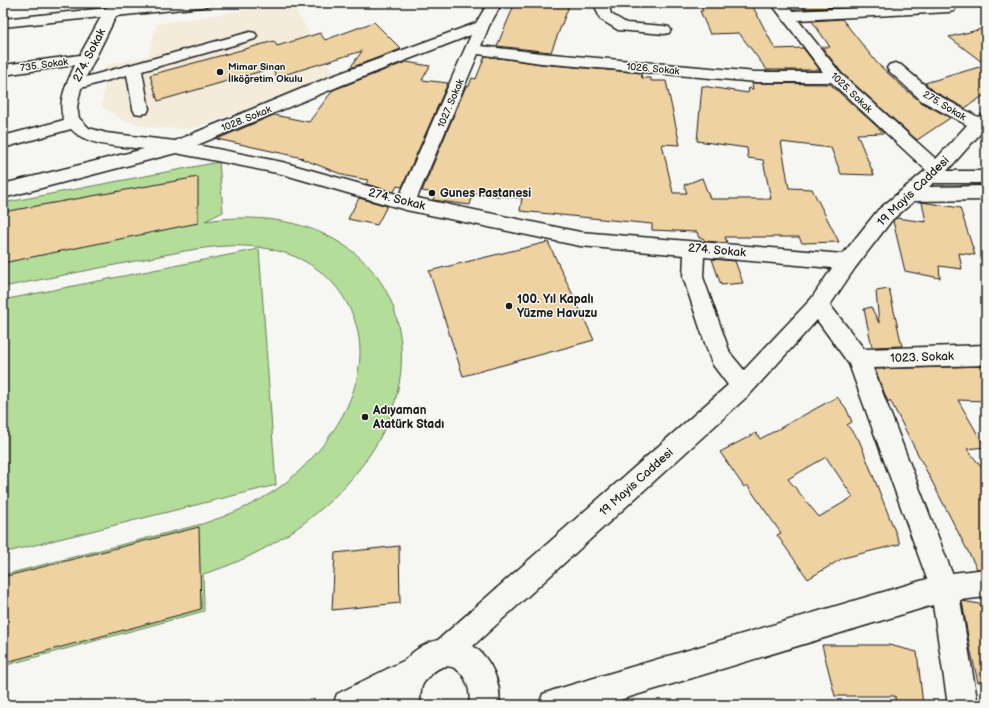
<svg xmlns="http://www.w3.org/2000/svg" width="989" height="708" font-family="'Balsamiq Sans',sans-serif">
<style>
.built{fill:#f4ebda}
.green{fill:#b4dd99;stroke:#687c5a}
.building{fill:#eed2a2;stroke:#1c1c1c;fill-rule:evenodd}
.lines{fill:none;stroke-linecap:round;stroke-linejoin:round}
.minor-casing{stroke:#1c1c1c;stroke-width:3}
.minor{fill:#f6f6f2;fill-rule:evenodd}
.poi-dot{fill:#1c1c1c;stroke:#f6f6f2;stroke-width:1.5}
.labels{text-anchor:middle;stroke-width:3;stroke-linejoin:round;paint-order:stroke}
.far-street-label{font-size:10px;fill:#1c1c1c;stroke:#f6f6f2}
.far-poi-label{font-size:10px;font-weight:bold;fill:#1c1c1c;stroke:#f6f6f2;text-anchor:start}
.street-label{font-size:12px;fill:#1c1c1c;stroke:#f6f6f2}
.poi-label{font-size:12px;font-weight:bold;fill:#1c1c1c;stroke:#f6f6f2;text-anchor:start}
</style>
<rect width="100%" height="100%" fill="#f6f6f2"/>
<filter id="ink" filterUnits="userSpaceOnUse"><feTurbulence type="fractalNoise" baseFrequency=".025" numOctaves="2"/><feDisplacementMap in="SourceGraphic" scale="8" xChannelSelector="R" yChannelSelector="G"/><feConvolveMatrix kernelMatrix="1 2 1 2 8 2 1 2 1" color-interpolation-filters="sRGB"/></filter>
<g filter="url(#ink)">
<path class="built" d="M 291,3 L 337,78 L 191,129 L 156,128 L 124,121 L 102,106 L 107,65 L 148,56 L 157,24 Z"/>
<path class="green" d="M 219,162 L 223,212 L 205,221 C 252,214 301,218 342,244 C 372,263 393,293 399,329 C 420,445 304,545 203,574 L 204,611 L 3,666 L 3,575 L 202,524 C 230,515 256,504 280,487 C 332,448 383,373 349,307 C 335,278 309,259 278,251 C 230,238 182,252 135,261 C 91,270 47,278 3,287 L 3,203 Z
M 259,249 L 276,485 L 3,553 L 3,300 Z"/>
<path class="building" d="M 515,3 L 546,7 L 547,4 L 569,6 L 551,52 L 497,46 Z
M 700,3 L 751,3 L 775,49 L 803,48 L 820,70 L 767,70 L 739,33 L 710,34 L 700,11 L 703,11 Z
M 800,3 L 829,3 L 832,8 L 804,9 Z
M 842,19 L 877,63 L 905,89 L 921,102 L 950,118 L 917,140 L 842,73 L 822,47 L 830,47 L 812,21 Z
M 374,22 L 401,49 L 350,68 L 362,51 L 277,77 L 272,68 L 158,101 L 150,75 L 274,41 L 277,46 L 320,33 L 325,40 Z
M 986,28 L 986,94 L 965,108 L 935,92 L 925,83 L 986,65 L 949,37 Z
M 485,56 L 541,64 L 641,73 L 642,78 L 651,78 L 651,81 L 666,81 L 680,145 L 662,144 L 673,193 L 687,193 L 684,185 L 702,178 L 710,199 L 771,199 L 763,160 L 748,158 L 747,148 L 697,141 L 702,86 L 748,93 L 749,88 L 753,89 L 752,83 L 830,84 L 884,133 L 857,134 L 874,175 L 841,174 L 831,148 L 781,142 L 789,188 L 812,189 L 839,242 L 802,243 L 799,237 L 725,237 L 727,243 L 705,241 L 703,238 L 699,238 L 697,232 L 652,230 L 652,224 L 520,211 L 522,198 L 473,194 L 470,205 L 433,200 L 435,193 L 422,191 L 466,86 L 469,86 L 472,78 L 476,79 Z
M 406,62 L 430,66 L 422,80 L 448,83 L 402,187 L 397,186 L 394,192 L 366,184 L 368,180 L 346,176 L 300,158 L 303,158 L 217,139 L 274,115 L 309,122 L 333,90 Z
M 198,177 L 198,223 L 3,263 L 3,212 Z
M 359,198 L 387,206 L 377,225 L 348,219 Z
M 922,202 L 960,208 L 975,255 L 959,253 L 962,269 L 939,266 L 940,278 L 905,271 L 893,221 L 896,218 L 926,222 Z
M 548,242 L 594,340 L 463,376 L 429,271 Z
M 712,259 L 735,261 L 743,283 L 721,285 Z
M 889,289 L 902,346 L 872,347 L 864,309 L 871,307 L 879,323 L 876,291 Z
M 986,366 L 986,401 L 958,400 L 985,447 L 967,449 L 986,473 L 986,568 L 977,569 L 890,400 L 888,402 L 875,369 Z
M 837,397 L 846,408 L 852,422 L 847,425 L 859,440 L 900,544 L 843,558 L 808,579 L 777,535 L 781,533 L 747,485 L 744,487 L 720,452 L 756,433 L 760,439 ZM 826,457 L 853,497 L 819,517 L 788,479 Z
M 199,527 L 201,609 L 3,663 L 3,577 Z
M 399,546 L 400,603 L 332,610 L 335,553 Z
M 962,601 L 986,605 L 986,681 L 978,682 L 970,648 Z
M 822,645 L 889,645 L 917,652 L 923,705 L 896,705 L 895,696 L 835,696 Z"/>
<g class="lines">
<defs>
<path id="minor" d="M 109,3 L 123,3 L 121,7 L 160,3 L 209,3 L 207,6 L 202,7 L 116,16 L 86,77 L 250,32 L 255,33 L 257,36 L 255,39 L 142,71 L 149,109 L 147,113 L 141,114 L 135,113 L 133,109 L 127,75 L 81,88 L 77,107 L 79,118 L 89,128 L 106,133 L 175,141 L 330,77 L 476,23 L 488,3 L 502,3 L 489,26 L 481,46 L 541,53 L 756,72 L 823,72 L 771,3 L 785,3 L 792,11 L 958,3 L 954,11 L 949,12 L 798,20 L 841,74 L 936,159 L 967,125 L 922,101 L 889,71 L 887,68 L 889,65 L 895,63 L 901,65 L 934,93 L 978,117 L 986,114 L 986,127 L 947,171 L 986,171 L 986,183 L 933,183 L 929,187 L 986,186 L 986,200 L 914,201 L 892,220 L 855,268 L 830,305 L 864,349 L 986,345 L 986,365 L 873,368 L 952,573 L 986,569 L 986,597 L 960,600 L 978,705 L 948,705 L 933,605 L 603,705 L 539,705 L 543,694 L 554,690 L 927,579 L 849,364 L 817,320 L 751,393 L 473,646 C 491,658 502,684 499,705 L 469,705 C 474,680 451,650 429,677 C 426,680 423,683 422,686 C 420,692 420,699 420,705 L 390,705 L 391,699 L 379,705 L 333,705 L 337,694 L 405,660 C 414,650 425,643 438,640 L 728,385 L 713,365 L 710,358 L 683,277 L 684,255 L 580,246 L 406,210 L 282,174 L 176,153 L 3,198 L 3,184 L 144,149 C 120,146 88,147 71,129 L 3,148 L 3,136 L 64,120 C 56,103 68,81 75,65 L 3,75 L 3,65 L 80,55 L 101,17 L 3,27 L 3,19 L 106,8 ZM 471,35 L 400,195 L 282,162 L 197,145 L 342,85 ZM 478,54 L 541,63 L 756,82 L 831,82 L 926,170 L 878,210 L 843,254 L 580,232 L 417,198 ZM 704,257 L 832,268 L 811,299 L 744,370 L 730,353 L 703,277 Z
M 594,3 L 608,3 L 611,14 L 626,23 L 664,26 L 669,27 L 671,30 L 669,33 L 664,34 L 618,30 L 600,19 Z"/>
</defs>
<use href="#minor" class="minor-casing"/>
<use href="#minor" class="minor"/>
</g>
</g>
<g class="poi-dot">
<circle cx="220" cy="72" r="4"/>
<circle cx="432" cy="193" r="4"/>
<circle cx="509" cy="306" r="4"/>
<circle cx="365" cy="417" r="4"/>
</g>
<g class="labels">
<g class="far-street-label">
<text transform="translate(44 64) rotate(-8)" y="4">735. Sokak</text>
<text transform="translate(653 68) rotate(5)" y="4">1026. Sokak</text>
<text transform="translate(852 92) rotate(44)" y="4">1025. Sokak</text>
<text transform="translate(450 103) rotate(-67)" y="4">1027. Sokak</text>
<text transform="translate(945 105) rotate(31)" y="4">275. Sokak</text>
<text transform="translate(246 118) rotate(-22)" y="4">1028. Sokak</text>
</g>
<g class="far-poi-label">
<text x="228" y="70">Mimar Sinan<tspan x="228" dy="12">İlköğretim Okulu</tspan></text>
</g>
<g class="street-label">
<text transform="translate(89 55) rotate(-63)" y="4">274. Sokak</text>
<text transform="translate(913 191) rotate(-44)" y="4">19 Mayis Caddesi</text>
<text transform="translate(397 199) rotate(14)" y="4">274. Sokak</text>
<text transform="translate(717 250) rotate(5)" y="4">274. Sokak</text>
<text transform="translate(922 357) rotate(-2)" y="4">1023. Sokak</text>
<text transform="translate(636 482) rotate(-42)" y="4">19 Mayis Caddesi</text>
</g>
<g class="poi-label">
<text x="440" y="197">Gunes Pastanesi</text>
<text x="517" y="303">100. Yıl Kapalı<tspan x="517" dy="14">Yüzme Havuzu</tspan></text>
<text x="373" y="414">Adıyaman<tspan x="373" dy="14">Atatürk Stadı</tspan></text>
</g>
</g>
<rect width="989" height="708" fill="none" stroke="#f6f6f2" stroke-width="16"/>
<rect x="8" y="8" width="973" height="692" fill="none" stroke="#1c1c1c" stroke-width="1.5" filter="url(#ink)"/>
</svg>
